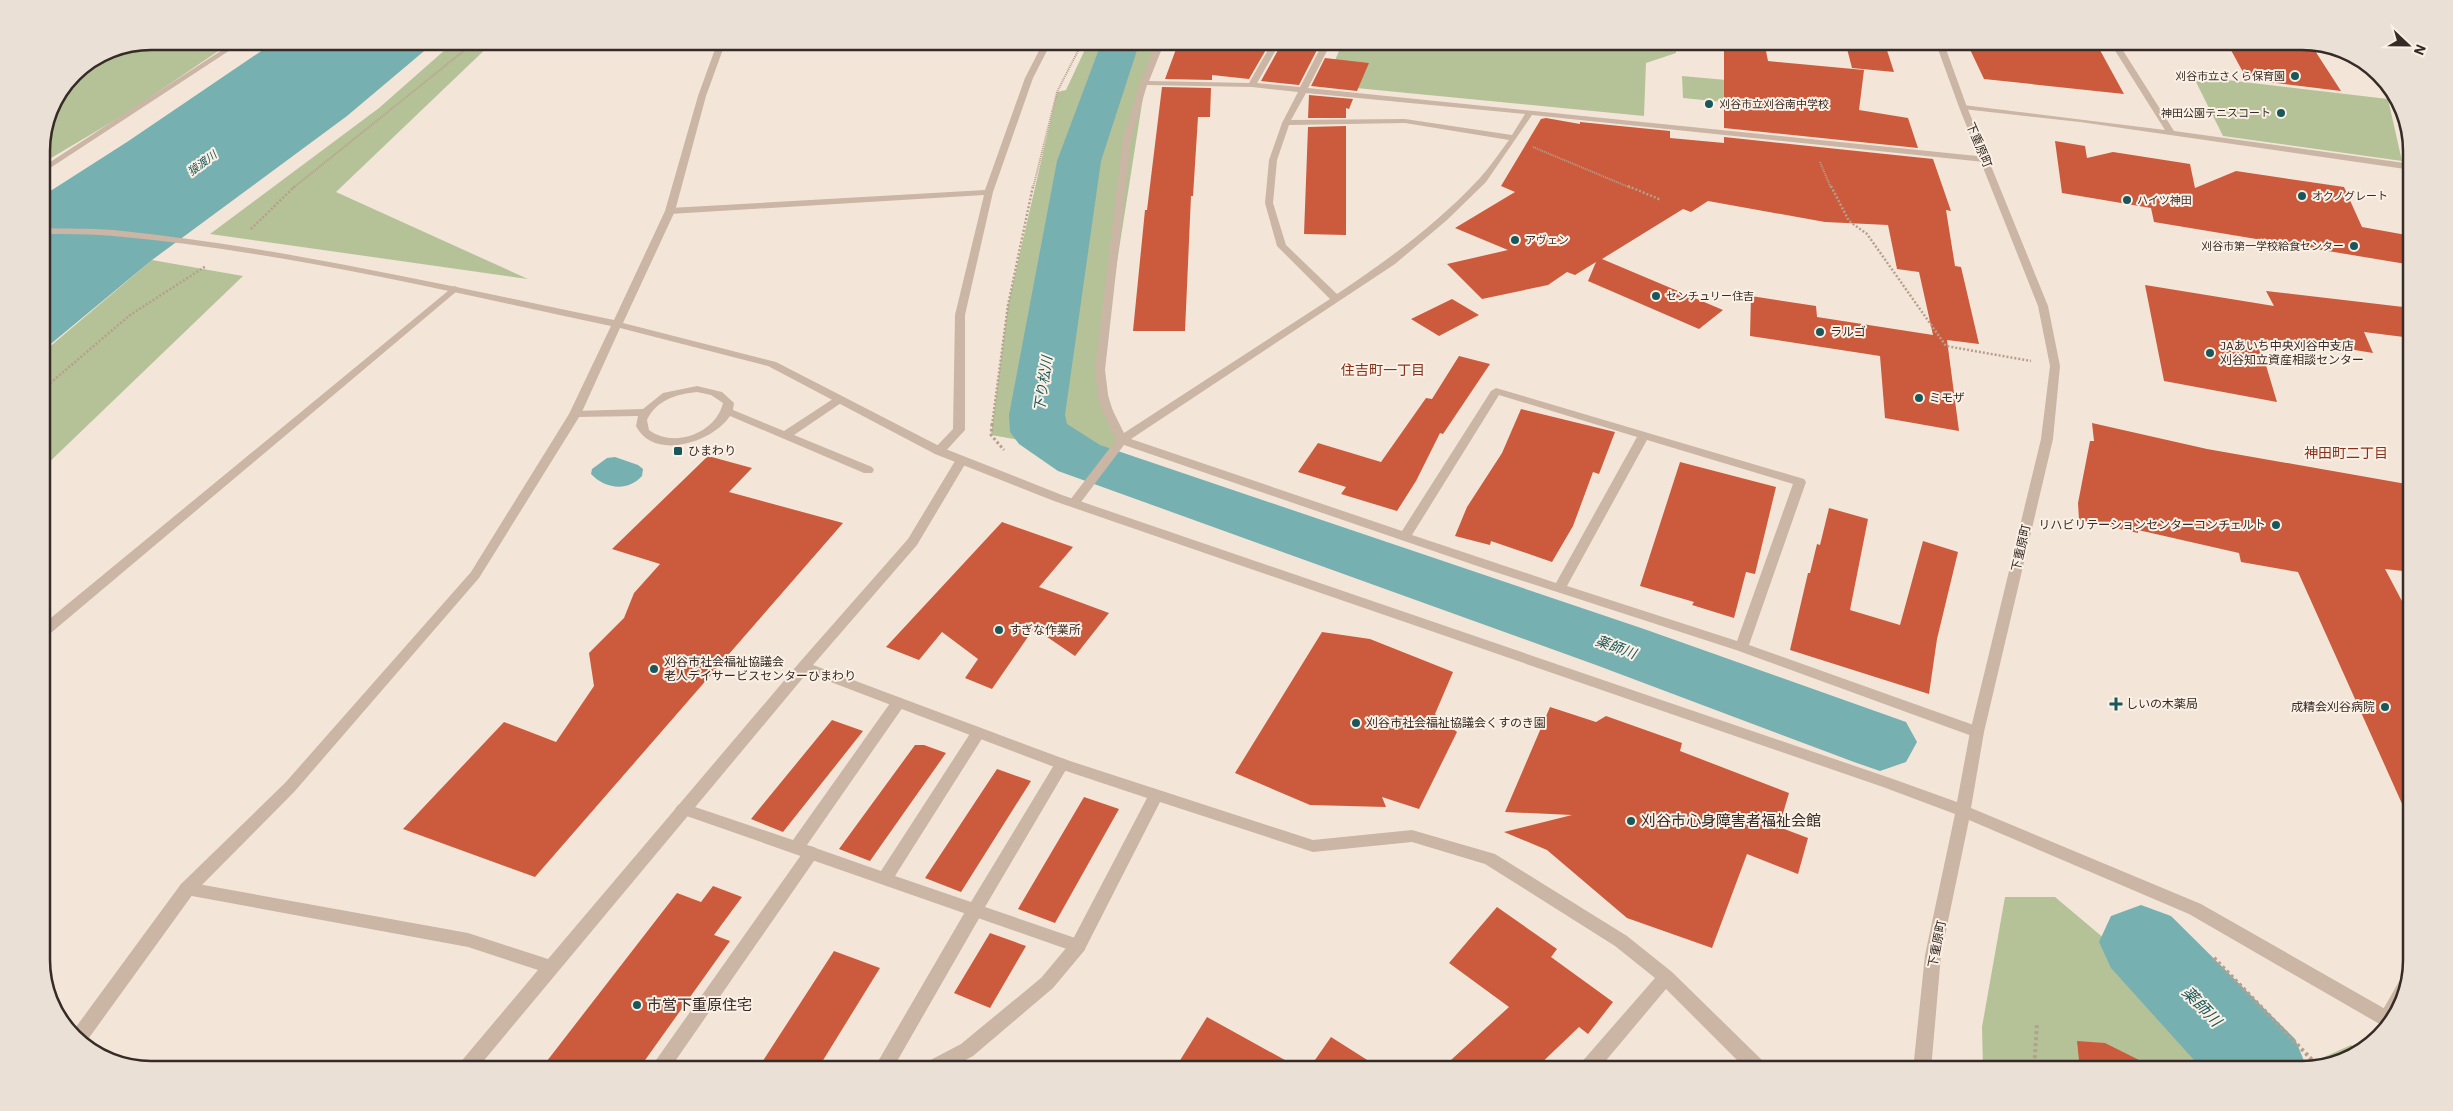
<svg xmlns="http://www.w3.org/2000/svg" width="2453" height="1111" font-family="'IBM Plex Sans','Noto Sans JP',sans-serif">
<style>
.green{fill:#b5c298}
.water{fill:#76b0b1}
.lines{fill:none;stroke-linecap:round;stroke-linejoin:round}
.river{fill:#76b0b1;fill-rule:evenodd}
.building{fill:#cc5b3d}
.path-far3{stroke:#b79f8e;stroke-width:2;stroke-dasharray:1 1;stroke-linecap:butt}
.path-far2{stroke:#b79f8e;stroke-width:2.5;stroke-dasharray:2 2;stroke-linecap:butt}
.path-far1{stroke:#b79f8e;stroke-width:3;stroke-dasharray:2.5 2.5;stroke-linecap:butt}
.path{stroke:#b79f8e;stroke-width:4;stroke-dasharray:3 3;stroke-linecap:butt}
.service{fill:#cbb5a4;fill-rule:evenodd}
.minor{fill:#cbb5a4;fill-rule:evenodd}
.tertiary{fill:#cbb5a4;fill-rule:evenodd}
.poi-dot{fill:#1a575a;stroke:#faf0e5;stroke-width:2}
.labels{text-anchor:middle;stroke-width:4;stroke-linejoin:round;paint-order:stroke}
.far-poi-label{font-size:11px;fill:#362b26;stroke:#faf0e5;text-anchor:start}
.far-water-label{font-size:11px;font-style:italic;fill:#1a575a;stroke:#faf0e5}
.street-label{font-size:12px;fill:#362b26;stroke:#faf0e5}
.poi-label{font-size:12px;fill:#362b26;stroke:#faf0e5;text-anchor:start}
.neighbourhood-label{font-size:14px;fill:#89321b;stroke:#faf0e5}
.water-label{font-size:14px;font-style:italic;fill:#1a575a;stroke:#faf0e5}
.near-poi-label{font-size:15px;fill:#362b26;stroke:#faf0e5;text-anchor:start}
.near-water-label{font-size:16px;font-style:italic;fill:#1a575a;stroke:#faf0e5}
.rim{fill:none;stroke:#362b26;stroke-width:2.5}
</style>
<rect width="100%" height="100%" fill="#f3e6d9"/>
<path class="green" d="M 151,41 L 233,41 L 127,113 L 41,164 L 41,144 L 50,109 L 74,73 L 109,50 Z
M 455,41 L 494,41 L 336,192 L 528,279 L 210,234 L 379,108 Z
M 1089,41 L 1161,41 L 1146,78 L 1100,370 L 1122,440 L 1110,456 L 991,435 L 1008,305 L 1057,92 L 1066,90 Z
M 1343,41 L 1676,41 L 1676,53 L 1646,63 L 1644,116 L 1325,85 Z
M 1682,76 L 1771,84 L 1775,107 L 1683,98 Z
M 2193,76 L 2388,99 L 2402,161 L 2223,136 Z
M 152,260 L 243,276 L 41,470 L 41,354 Z
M 2005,897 L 2055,897 L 2156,982 L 2235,1070 L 1983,1070 L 1982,1027 Z
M 2351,1045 L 2360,1052 L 2302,1070 L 2295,1070 Z"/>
<path class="water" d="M 276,41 L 436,41 L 347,116 L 152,260 L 41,352 L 41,197 L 127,142 Z
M 615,457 L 638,465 L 643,469 L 642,476 C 628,492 605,489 591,474 L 592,469 L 607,458 Z"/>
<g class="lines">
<path class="river" d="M 1102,41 L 1140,41 L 1101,161 L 1065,415 L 1067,424 L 1100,445 L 1644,629 L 1906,722 L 1917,742 L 1906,762 L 1880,771 L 1854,762 L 1596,665 L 1058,471 L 1019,444 L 1010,432 L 1009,415 L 1057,161 Z
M 2141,905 L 2171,916 L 2295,1039 L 2307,1068 L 2203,1070 L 2111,968 L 2099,942 L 2111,916 Z"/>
</g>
<path class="building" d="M 1179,41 L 1271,41 L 1249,79 L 1212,75 L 1212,80 L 1165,79 Z
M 1283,41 L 1320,44 L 1299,85 L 1261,81 Z
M 1845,41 L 1884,41 L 1894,72 L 1852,68 Z
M 1966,41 L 2095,41 L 2124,94 L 1984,79 Z
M 2226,41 L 2310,43 L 2341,91 L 2261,81 L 2257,75 L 2244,74 Z
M 1724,47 L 1766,51 L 1768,61 L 1864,70 L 1859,110 L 1908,118 L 1918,148 L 1724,128 Z
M 1325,58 L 1369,63 L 1357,91 L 1311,86 Z
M 1162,87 L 1211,88 L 1210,117 L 1198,117 L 1193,196 L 1191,196 L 1185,331 L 1133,331 L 1145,210 L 1147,210 Z
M 1309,95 L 1353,99 L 1349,109 L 1346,108 L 1346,118 L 1308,118 Z
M 1546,118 L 1580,124 L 1580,122 L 1670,131 L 1670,138 L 1724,143 L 1724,137 L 1933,159 L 1951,211 L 1946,210 L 1955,266 L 1961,267 L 1979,344 L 1947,340 L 1959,431 L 1885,418 L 1880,356 L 1750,336 L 1751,296 L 1816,306 L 1817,317 L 1933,335 L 1919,272 L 1897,269 L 1888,225 L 1825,222 L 1708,201 L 1691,212 L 1683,209 L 1602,259 L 1723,310 L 1699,329 L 1588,281 L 1596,262 L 1575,275 L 1567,272 L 1548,285 L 1482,299 L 1447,264 L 1508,250 L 1455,228 L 1515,192 L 1501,186 L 1541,119 Z
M 1346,126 L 1346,235 L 1304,234 L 1308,127 Z
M 2055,141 L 2085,146 L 2087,158 L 2113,152 L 2190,164 L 2195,188 L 2236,171 L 2344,187 L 2362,227 L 2412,236 L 2412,265 L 2154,222 L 2151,208 L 2062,193 Z
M 2145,285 L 2274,306 L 2266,291 L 2412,308 L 2412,338 L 2364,332 L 2373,353 L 2312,343 L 2315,351 L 2259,342 L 2277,402 L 2164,381 Z
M 1452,299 L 1479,315 L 1439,336 L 1411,319 Z
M 1459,356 L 1490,364 L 1443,434 L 1440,433 L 1416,481 L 1397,511 L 1341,494 L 1346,487 L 1298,472 L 1318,443 L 1381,462 L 1426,398 L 1432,399 Z
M 1521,409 L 1615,432 L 1599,474 L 1593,472 L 1573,526 L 1552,562 L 1491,541 L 1490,545 L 1455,536 L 1467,507 L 1502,453 Z
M 2092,423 L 2207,449 L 2412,485 L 2412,572 L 2385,569 L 2412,620 L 2412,826 L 2298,572 L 2241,562 L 2239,553 L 2138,530 L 2138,533 L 2079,520 L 2078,503 L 2090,441 L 2094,441 Z
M 708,456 L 752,468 L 729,492 L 843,523 L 535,877 L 403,829 L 504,722 L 556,742 L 594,686 L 589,653 L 624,618 L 634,593 L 660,564 L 612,549 Z
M 1680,462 L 1776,487 L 1755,574 L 1746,572 L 1734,618 L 1692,605 L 1694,602 L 1640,586 Z
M 1829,508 L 1868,519 L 1850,610 L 1900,625 L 1923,541 L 1958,552 L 1937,639 L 1929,694 L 1790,650 L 1808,573 L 1810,573 L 1817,544 L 1820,545 Z
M 1002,522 L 1073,547 L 1039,587 L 1109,613 L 1075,656 L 1034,628 L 992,689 L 965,678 L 978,659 L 942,632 L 919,660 L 886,647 Z
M 1322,632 L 1370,639 L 1453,672 L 1435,714 L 1457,732 L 1419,809 L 1382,797 L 1386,807 L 1310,805 L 1235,773 Z
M 1550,707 L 1596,722 L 1606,716 L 1682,743 L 1680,751 L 1789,793 L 1779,827 L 1808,838 L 1798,874 L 1747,854 L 1712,948 L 1627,918 L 1547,850 L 1504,832 L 1572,815 L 1505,812 Z
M 832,720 L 863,731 L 783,832 L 751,819 Z
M 915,745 L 924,745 L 946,753 L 870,861 L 839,849 Z
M 997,769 L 1031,781 L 961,892 L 925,878 Z
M 1084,797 L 1119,809 L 1055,923 L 1018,909 Z
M 713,886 L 742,897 L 714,935 L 730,941 L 638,1070 L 540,1070 L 677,893 L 701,902 Z
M 1497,907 L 1557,949 L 1551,957 L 1613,1002 L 1588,1034 L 1579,1027 L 1534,1070 L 1440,1070 L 1509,1007 L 1449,963 Z
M 990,933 L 1026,946 L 990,1008 L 954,993 Z
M 834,951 L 880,968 L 817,1070 L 757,1070 Z
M 1207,1017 L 1303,1070 L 1174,1070 Z
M 1331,1037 L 1383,1070 L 1308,1070 Z
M 2077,1041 L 2105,1043 L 2159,1070 L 2080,1070 Z"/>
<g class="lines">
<path class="path-far3" d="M 1533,147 L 1631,188
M 1820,162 L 1831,188
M 293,188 L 476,41
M 1033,188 L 1057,92 L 1083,41"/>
<path class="path-far2" d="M 1628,186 L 1661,200
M 1831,186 L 1849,221 L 1867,234 L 1946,346 L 2031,361
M 251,229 L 295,186
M 41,391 L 130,315 L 206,266
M 992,425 L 1008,305 L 1033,186"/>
<path class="path-far1" d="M 992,424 L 991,435 L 1004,450"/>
<path class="path" d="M 2214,958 L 2317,1065
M 2034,1070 L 2037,1023"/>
<path class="service" d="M 697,386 L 722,392 L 734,403 L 733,410 L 784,431 L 836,397 L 844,397 L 845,399 L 844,401 L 794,435 L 872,467 L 874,470 L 872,473 L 864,473 L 730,416 C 712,443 653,461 636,426 L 638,416 L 575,417 L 569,414 L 575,411 L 643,409 L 663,393 ZM 697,392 L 711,395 L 723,403 C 716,433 674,449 649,430 L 647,420 C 656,400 677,394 697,392 Z
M 898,698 L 903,699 L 905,703 L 903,707 L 807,845 L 881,871 L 973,729 L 978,727 L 983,729 L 985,733 L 983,737 L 895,876 L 971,902 L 1057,760 L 1062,758 L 1067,760 L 1069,764 L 1067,768 L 985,907 L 1084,941 L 1086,946 L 1084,951 L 1078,953 L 678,813 L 675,809 L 678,805 L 683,803 L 793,840 L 893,699 Z"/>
<path class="minor" d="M 236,41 L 244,41 L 41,174 L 41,168 Z
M 1044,41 L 1052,41 L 1033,78 L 993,192 L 965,315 L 965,430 L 943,454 L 935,454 L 933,451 L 935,448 L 953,429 L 955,315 L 984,195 L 670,214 L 665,211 L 670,208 L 985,190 L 1025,78 Z
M 1157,41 L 1165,41 L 1149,81 L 1249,83 L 1273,41 L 1281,41 L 1257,83 L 1300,87 L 1324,41 L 1332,41 L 1308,88 L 1987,157 L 1988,159 L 1984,162 L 1532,115 L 1486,182 L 1447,220 L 1395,264 L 1131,439 L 1402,531 L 1491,391 L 1496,388 L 1804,479 L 1806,482 L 1749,645 L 1982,728 L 1984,732 L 1982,736 L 1977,738 L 1972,736 L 1736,650 L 1486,569 L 1124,445 L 1078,506 L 1070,506 L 1068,503 L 1070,500 L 1116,440 L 1099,403 L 1095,370 L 1123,139 L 1140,83 ZM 1147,85 L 1252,87 L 1298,92 L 1282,123 L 1269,160 L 1265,203 L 1277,246 L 1330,299 L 1124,433 L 1109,403 L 1105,370 L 1131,139 ZM 1306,93 L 1525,114 L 1512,135 L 1405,119 L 1291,120 ZM 1405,123 L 1509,140 C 1499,153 1490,167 1479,179 C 1437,224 1388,260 1337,294 L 1286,245 L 1273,203 L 1277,160 L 1289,125 ZM 1499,395 L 1637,437 L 1556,583 L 1412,535 ZM 1647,440 L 1793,484 L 1737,641 L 1567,586 Z
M 2109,41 L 2117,41 L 2174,131 L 2412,164 L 2412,170 L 2080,122 L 1963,109 L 1959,107 L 1963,105 L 2165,130 Z
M 454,286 L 457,287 L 457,291 L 46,637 L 41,639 L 41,626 Z
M 961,457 L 967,461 L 917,545 L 813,665 L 1067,760 L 1313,840 L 1412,830 L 1495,854 L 1627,936 L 1672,972 L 1766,1064 L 1769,1070 L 1747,1070 L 1666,989 L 1598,1070 L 1577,1070 L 1580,1064 L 1655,978 L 1615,946 L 1485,864 L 1412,842 L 1313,852 L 1160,802 L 1084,951 L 1053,988 L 973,1056 L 947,1070 L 920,1070 L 923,1064 L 961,1044 L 1041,978 L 1072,941 L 1147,798 L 1057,768 L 807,673 L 476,1070 L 456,1070 L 459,1064 L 538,970 L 468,947 L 181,894 L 179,889 L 181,884 L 187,882 L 468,933 L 548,959 L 799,663 L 908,539 L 955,461 Z
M 811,846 L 816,848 L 819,853 L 816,858 L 669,1070 L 649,1070 L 806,848 Z
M 975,903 L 981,905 L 983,910 L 981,915 L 892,1070 L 873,1070 L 969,905 Z
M 2407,975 L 2409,976 L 2403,1002 L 2384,1026 L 2381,1025 L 2378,1019 L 2381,1013 L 2401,978 Z"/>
<path class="tertiary" d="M 718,41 L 726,41 L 706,96 L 675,211 L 623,323 L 776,362 L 943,448 L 1062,495 L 1893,779 L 1957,802 L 1970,732 L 2041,439 L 2050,366 L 2038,306 L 1959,107 L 1935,41 L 1943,41 L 1967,107 L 2048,306 L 2060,366 L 2053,439 L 1984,732 L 1971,808 L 2201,904 L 2394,1014 L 2383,1026 L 2189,914 L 1969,820 L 1941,955 L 1931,1070 L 1913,1070 L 1925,955 L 1955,814 L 1883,787 L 1054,501 L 935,454 L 768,366 L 620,328 L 581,414 L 479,578 L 295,791 L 193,894 L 86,1042 L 73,1031 L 181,884 L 285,783 L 471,572 L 569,414 L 611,326 C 446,291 281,251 113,236 C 90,234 65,234 41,234 L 41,228 C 65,229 90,228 114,230 C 282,247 448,286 614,320 L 665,211 L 698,96 Z"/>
</g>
<g class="poi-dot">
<circle cx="2295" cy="76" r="5"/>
<circle cx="1709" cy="104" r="5"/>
<circle cx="2281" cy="113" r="5"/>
<circle cx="2302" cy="196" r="5"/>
<circle cx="2127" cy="200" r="5"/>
<circle cx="1515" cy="240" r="5"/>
<circle cx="2354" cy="246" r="5"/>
<circle cx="1656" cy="296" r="5"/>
<circle cx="1820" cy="332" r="5"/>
<circle cx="2210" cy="353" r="5"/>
<circle cx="1919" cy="398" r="5"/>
<rect x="673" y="446" width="10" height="10" rx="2.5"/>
<circle cx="2276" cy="525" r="5"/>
<circle cx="999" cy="630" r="5"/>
<circle cx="654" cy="669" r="5"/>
<path d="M2113.5 696.5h5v5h5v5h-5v5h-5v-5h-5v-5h5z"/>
<circle cx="2385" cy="707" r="5"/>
<circle cx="1356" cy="723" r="5"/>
<circle cx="1631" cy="821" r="5"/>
<circle cx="637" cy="1005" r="5"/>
</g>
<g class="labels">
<g class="far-poi-label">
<text x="2285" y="80" text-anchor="end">刈谷市立さくら保育園</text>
<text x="1719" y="108">刈谷市立刈谷南中学校</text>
<text x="2271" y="117" text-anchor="end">神田公園テニスコート</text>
<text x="2312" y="200">オクノグレート</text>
<text x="2137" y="204">ハイツ神田</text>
<text x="1525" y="244">アヴェン</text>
<text x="2344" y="250" text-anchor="end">刈谷市第一学校給食センター</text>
<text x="1666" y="300">センチュリー住吉</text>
</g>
<g class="far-water-label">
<text transform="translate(202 163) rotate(-37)" y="4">猿渡川</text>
</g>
<g class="street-label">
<text transform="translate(1979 145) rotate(67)" y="4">下重原町</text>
<text transform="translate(2021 548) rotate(-77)" y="4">下重原町</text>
<text transform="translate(1937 944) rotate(-79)" y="4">下重原町</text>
</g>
<g class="poi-label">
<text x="1830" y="336">ラルゴ</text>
<text x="2220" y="350">JAあいち中央刈谷中支店<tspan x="2220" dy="14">刈谷知立資産相談センター</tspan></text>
<text x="1929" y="402">ミモザ</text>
<text x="688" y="455">ひまわり</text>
<text x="2266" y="529" text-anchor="end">リハビリテーションセンターコンチェルト</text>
<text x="1009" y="634">すぎな作業所</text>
<text x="664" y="666">刈谷市社会福祉協議会<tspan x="664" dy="14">老人デイサービスセンターひまわり</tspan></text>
<text x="2126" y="708">しいの木薬局</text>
<text x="2375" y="711" text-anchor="end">成精会刈谷病院</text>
<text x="1366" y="727">刈谷市社会福祉協議会くすのき園</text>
</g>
<g class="neighbourhood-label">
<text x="1383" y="375">住吉町一丁目</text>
<text x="2346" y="458">神田町二丁目</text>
</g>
<g class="water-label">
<text transform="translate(1043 384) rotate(-82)" y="5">下り松川</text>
<text transform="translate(1616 647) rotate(20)" y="5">薬師川</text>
</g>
<g class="near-poi-label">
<text x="1641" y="826">刈谷市心身障害者福祉会館</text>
<text x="647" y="1010">市営下重原住宅</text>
</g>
<g class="near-water-label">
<text transform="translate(2202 1006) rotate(46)" y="6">薬師川</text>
</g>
</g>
<path d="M0 0H2453V1111H0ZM151 50H2302A101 101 0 0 1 2403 151V960A101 101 0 0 1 2302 1061H151A101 101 0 0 1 50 960V151A101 101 0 0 1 151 50Z" fill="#eae0d6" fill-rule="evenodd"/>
<path class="rim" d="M151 50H2302A101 101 0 0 1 2403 151V960A101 101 0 0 1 2302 1061H151A101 101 0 0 1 50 960V151A101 101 0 0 1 151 50Z"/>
<g transform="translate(2408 45) rotate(112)" stroke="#faf0e5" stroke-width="4" paint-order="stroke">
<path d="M0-4L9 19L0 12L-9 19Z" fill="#362b26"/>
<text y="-8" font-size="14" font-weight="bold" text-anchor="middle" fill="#362b26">N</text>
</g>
</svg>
